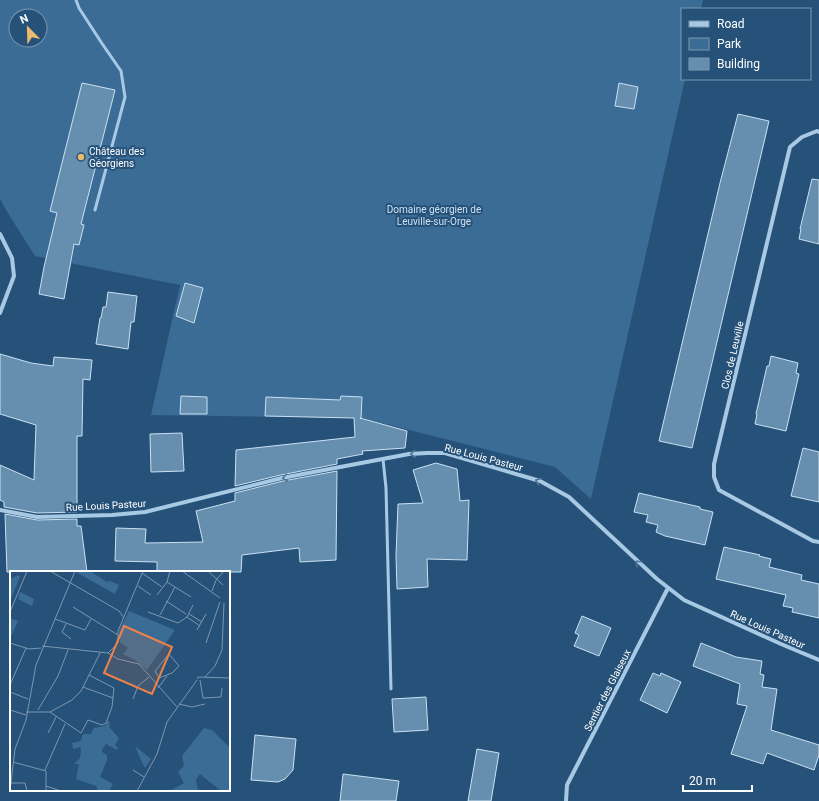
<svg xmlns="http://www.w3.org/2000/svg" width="819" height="801" font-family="Roboto,sans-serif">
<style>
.green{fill:#3a6c96;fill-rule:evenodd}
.building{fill:#668eae;stroke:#cbe1f3}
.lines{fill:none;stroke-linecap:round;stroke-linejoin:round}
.lane{stroke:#a8c9e3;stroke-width:3}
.street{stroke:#a8c9e3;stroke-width:4}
.oneway{stroke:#4d7699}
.poi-dot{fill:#ecba6e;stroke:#265279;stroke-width:1.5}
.labels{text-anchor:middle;stroke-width:4;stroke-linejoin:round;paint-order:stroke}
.poi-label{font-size:10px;fill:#fff;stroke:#265279;text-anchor:start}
.park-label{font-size:10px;fill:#cbe1f3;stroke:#265279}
.street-label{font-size:10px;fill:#fff;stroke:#265279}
.inset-road{fill:none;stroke:#7d97af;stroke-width:1}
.view{fill:#ee8249;fill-opacity:0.15;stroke:#ee8249;stroke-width:2}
.inset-edge{fill:none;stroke:#fff;stroke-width:2}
</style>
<rect width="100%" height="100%" fill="#265279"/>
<path class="green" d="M 0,0 L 703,0 L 701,9 L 682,9 L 682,79 L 685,79 L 591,499 L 555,467 L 362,418 L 151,415 L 180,285 L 35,256 L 6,210 L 0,199 ZM 16,16 L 40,16 L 40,40 L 16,40 Z"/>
<path class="building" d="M 82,83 L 115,90 L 81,224 L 84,225 L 79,245 L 74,244 L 64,299 L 39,294 L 44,267 L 57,213 L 50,211 Z
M 619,83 L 638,87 L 634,109 L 615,106 Z
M 738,114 L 769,121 L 692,448 L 659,441 L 720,183 Z
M 812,179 L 819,180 L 819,244 L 799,239 L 801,229 L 800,229 Z
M 185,283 L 203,288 L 194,323 L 176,316 Z
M 108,292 L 137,296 L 134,322 L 131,322 L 128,349 L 96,344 L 100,318 L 101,318 L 103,307 L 106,307 Z
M 0,354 L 31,363 L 53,366 L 54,357 L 92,360 L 90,380 L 83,379 L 82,436 L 77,436 L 77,512 L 37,513 L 4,507 L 4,502 L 0,500 L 0,465 L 34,480 L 36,425 L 0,414 Z
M 771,356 L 798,363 L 796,373 L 799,374 L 786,431 L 755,424 L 757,414 L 756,414 L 767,366 L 769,366 Z
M 181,396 L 207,397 L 207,414 L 180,414 Z
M 341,396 L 362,397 L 361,419 L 360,418 L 407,431 L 405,448 L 362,451 L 363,454 L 337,459 L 337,464 L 281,475 L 235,486 L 236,450 L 355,437 L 354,418 L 265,416 L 266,397 L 340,400 Z
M 182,433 L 184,471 L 151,472 L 150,434 Z
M 803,448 L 819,452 L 819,502 L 791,496 Z
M 436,463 L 457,469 L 460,501 L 469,500 L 467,560 L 427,559 L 428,587 L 397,589 L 396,556 L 398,504 L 423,503 L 413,470 Z
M 337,471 L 336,560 L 300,562 L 299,548 L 242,555 L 241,572 L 157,572 L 157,562 L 115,561 L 116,528 L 146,529 L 145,543 L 203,542 L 196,511 L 235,501 L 235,493 L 283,481 Z
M 639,493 L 700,507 L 700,509 L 713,512 L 705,545 L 665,536 L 656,532 L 658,525 L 646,522 L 648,515 L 634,512 Z
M 5,514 L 37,520 L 77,519 L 77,526 L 81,526 L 87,572 L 7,572 Z
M 724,547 L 760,555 L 759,556 L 771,559 L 769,567 L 802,575 L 801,580 L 819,584 L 819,618 L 792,612 L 793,608 L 783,606 L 786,595 L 716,579 Z
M 582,616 L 611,628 L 599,656 L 574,646 L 579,635 L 575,633 Z
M 701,643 L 736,657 L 762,661 L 760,674 L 764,675 L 762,687 L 777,689 L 771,730 L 819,745 L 819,755 L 814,770 L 767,753 L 763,764 L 731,754 L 747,706 L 737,704 L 740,684 L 693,666 Z
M 653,673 L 660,676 L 661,673 L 681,682 L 667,713 L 640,700 Z
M 426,697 L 428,730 L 394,732 L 392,699 Z
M 255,735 L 296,739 L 293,770 L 285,779 L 278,782 L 251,780 Z
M 477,749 L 499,753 L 491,801 L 468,801 Z
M 343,774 L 399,781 L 396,801 L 340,801 Z"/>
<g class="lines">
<path class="lane" d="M 76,0 L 79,8 L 101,42 L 121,71 L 125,97 L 95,210
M 383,459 L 386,488 L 391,689"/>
<path class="street" d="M 819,132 L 817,131 L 802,137 L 790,147 L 714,464 L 714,477 L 719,490 L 813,541 L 819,542
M 0,234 L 12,258 L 14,276 L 0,313
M 0,510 L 37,517 L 112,515 L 145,512 L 282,478 L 409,454 L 427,453 L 445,453 L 540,481 L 569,497 L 657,579 L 684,600 L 781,644 L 819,660
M 566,801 L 567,785 L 668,588"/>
</g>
<defs><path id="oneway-chevron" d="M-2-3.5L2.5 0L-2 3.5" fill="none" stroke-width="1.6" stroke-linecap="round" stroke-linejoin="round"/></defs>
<g class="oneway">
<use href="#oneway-chevron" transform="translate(413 454) rotate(174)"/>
<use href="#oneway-chevron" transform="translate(285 478) rotate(169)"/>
<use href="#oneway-chevron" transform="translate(538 481) rotate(-159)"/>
<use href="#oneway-chevron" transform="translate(638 563) rotate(-137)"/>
</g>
<circle class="poi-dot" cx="81" cy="157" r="4"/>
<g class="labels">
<g class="poi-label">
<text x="89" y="155">Château des<tspan x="89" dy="12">Géorgiens</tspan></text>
</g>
<g class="park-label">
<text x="434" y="213">Domaine géorgien de<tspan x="434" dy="12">Leuville-sur-Orge</tspan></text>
</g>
<g class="street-label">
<text transform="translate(732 355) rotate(-77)" y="4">Clos de Leuville</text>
<text transform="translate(484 457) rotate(15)" y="4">Rue Louis Pasteur</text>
<text transform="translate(106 505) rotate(-3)" y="4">Rue Louis Pasteur</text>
<text transform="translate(768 629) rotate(24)" y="4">Rue Louis Pasteur</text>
<text transform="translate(607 690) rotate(-63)" y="4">Sentier des Glaiseux</text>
</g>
</g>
<g transform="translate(10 571)">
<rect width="220" height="220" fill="#265279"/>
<path d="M 80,0 L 97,11 L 100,10 L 109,14 L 105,23 L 66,1 ZM 8,4 L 10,6 L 0,30 L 0,8 ZM 10,21 L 24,28 L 22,35 L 8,28 ZM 119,40 L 165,59 L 137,99 L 125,89 L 113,83 L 118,77 L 110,71 L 109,60 ZM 0,47 L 8,50 L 0,68 ZM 97,150 L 100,151 L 99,156 L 109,167 L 105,174 L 108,177 L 107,179 L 96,173 L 93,177 L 92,181 L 97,184 L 97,189 L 90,206 L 103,213 L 99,220 L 88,220 L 86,215 L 66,208 L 69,193 L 64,193 L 70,187 L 71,180 L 70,176 L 63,178 L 62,172 L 71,170 L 73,163 L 81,163 L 84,157 L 95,155 ZM 194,157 L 202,159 L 220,177 L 220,219 L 211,220 L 190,203 L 186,208 L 188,220 L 160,220 L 174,212 L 168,201 L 174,195 L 172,185 ZM 125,175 L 141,188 L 135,197 L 131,189 Z" fill="#3a6c96"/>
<path class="inset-road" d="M 40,0 L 109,40 L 114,47M 172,0 L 210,27M 198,0 L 213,14M 132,2 L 152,16M 157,11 L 181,26M 128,15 L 141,24M 202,20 L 206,9 L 214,0M 147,24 L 157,11 L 160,0M 156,30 L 176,43M 63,36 L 108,64M 0,41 L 17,0M 138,41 L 168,52 L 177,46 L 183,34M 179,43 L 192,51M 150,44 L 165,16M 177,46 L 190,55M 45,48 L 75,59 L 81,48M 56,53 L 52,61 L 61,68M 187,59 L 196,43M 0,72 L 19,78 L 31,77M 196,72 L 210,31M 32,75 L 98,82M 98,82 L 108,88 L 129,93 L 167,136M 98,82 L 108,72 L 108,60 L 133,0M 159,83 L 169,95 L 162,102 L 149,107 L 145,100 ZM 195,106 L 205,95 L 212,79 L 214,32M 187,108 L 188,106 L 220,107M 190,109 L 193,127 L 211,126 L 212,117M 0,114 L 16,77M 73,116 L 103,127M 148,117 L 157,105M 0,121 L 18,128M 123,128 L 128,115 L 139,106M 169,133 L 182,136 L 195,133M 0,139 L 16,144M 28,139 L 48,105 L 58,79M 16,141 L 40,141 L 62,129 L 71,120 L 90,82M 40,141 L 71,162 L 78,149 L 92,154 L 96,152 L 102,136 L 104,117 L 79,104M 38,162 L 46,146M 3,191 L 36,200 L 36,220M 35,199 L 55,153M 123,199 L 134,206M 1,212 L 15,212 L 17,220M 36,215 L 51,220M 0,220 L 5,178 L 16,149 L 26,94 L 65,0M 127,220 L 147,183 L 157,151 L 187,109"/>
<path class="view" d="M 114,55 L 162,76 L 142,123 L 94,102 Z"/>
<rect width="220" height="220" class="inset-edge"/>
</g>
<rect x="681" y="8" width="130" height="72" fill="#265279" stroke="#7d97af"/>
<rect x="689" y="21" width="20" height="6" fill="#a8c9e3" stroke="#7d97af"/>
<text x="717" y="28" font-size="12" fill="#ffffff">Road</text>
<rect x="689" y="38" width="20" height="12" fill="#3a6c96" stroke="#7d97af"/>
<text x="717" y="48" font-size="12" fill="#ffffff">Park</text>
<rect x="689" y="58" width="20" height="12" fill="#668eae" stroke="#7d97af"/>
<text x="717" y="68" font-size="12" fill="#ffffff">Building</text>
<g transform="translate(28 28) rotate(337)"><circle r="19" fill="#265279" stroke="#7d97af"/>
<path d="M0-3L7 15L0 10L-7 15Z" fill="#ecba6e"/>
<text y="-6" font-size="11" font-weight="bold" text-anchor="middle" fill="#ffffff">N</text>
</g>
<path d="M683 785v6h69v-6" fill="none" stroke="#ffffff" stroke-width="2"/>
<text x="689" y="785" font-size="12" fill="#ffffff" stroke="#265279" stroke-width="3" paint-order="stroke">20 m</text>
</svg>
